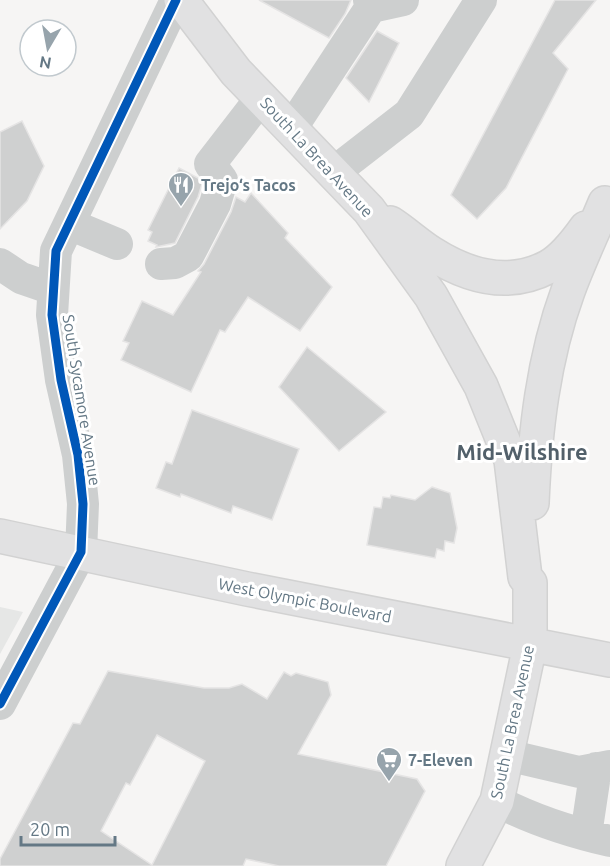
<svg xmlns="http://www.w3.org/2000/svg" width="610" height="866" font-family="Ubuntu,sans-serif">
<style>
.built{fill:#e6e7e6}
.building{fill:#cfd0d0;stroke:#e5e4e4;stroke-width:1.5;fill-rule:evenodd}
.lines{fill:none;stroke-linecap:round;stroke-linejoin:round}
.major-casing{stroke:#d2d2d2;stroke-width:36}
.minor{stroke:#cdcfcf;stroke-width:32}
.major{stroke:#e1e1e2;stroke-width:33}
.cycleway-casing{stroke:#fff;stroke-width:13}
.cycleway{stroke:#0057b8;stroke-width:9}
.labels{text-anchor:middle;stroke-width:6;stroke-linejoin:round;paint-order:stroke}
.street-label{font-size:16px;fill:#647885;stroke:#fff}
.poi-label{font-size:16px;font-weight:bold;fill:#647885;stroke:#fff;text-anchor:start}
.district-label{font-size:22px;font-weight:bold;fill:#52606a;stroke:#fff}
</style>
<rect width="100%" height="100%" fill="#f6f5f4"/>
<path class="built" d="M 0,607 L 23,612 L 0,654 Z"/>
<path class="building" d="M 259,0 L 351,0 L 345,14 L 329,38 Z
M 555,0 L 596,0 L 553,53 L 568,69 L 506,188 L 477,219 L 451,195 Z
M 377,31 L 399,43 L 369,102 L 346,78 Z
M 22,121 L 44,166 L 27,201 L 0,229 L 0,132 Z
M 179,168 L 198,178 L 202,184 L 198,197 L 175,243 L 156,247 L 157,245 L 148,241 L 152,232 L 148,230 Z
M 251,193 L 288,233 L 285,238 L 332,287 L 300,331 L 248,297 L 225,332 L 220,330 L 191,392 L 121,360 L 129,343 L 123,341 L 142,301 L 173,315 L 201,272 L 198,271 L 204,264 L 231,212 L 236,197 L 245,202 Z
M 307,347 L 386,412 L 339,451 L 279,387 Z
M 192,410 L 299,449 L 272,520 L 233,506 L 231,513 L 181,494 L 180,497 L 156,488 L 166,462 L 172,464 Z
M 432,487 L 450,493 L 457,528 L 454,543 L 445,541 L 444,551 L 437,549 L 435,558 L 367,545 L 374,507 L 381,508 L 383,497 L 390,498 L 391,495 L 415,500 Z
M 108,671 L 204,688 L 229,688 L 242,684 L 267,699 L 284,672 L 291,676 L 296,673 L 328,682 L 331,695 L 298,754 L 417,779 L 425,791 L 386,866 L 279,866 L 246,859 L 243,866 L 0,866 L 0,859 L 73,723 L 80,724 ZM 157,735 L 205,761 L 152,865 L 101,831 L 126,783 L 130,785 Z"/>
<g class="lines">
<defs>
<path id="major" d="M 181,0 L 236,72 L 369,210 L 431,296 L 481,386 L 511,460 L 525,577 L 530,583 L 530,645 L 497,801 L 463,866
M 390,223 C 404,232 417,244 431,253 C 467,276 508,288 548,267 C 563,259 576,242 586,228
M 532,503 C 535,432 543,359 568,291 C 579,261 593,232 605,203
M 0,536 L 247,589 L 610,660"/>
</defs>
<use href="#major" class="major-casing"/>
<path class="minor" d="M 371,7 L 403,0
M 291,129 L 371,7 L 369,0
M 333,173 L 409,114 L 481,0
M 69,224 L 117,244
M 0,264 L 21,278 L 53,289
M 161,264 L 175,263 L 188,256 L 215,204 L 222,180 L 210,164 L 261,98
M 0,704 L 81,552 L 83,504 L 78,455 L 61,380 L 52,315 L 56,251 L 176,0
M 507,755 L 579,772 L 610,766
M 497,801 C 533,820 571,832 610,841
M 586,835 L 596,768"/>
<use href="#major" class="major"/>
<defs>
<path id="cycleway" d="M 0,704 L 81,552 L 83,504 L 78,455 L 61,380 L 52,315 L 56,251 L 176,0"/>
</defs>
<use href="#cycleway" class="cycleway-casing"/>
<use href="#cycleway" class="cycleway"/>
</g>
<defs>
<symbol id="restaurant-pin" viewBox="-11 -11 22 30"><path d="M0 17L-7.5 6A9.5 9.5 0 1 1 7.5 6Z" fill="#97a4ac" stroke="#fff"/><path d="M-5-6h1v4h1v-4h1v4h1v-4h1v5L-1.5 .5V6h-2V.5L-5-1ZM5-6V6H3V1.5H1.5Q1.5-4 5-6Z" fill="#fff"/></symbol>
<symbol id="supermarket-pin" viewBox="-11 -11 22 30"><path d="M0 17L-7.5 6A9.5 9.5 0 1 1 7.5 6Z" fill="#97a4ac" stroke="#fff"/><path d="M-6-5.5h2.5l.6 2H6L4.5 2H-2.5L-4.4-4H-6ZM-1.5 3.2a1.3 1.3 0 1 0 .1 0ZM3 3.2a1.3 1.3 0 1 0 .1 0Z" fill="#fff"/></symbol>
</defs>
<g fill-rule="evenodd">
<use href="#restaurant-pin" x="166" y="170" width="30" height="40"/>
<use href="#supermarket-pin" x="374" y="745" width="30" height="40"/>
</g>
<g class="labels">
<g class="street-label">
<text transform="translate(317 157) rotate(47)" y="6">South La Brea Avenue</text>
<text transform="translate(82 400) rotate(81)" y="6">South Sycamore Avenue</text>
<text transform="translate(305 600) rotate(11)" y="6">West Olympic Boulevard</text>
<text transform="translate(512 722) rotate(-78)" y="6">South La Brea Avenue</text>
</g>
<g class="poi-label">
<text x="201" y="191">Trejo‘s Tacos</text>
<text x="408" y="766">7-Eleven</text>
</g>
<g class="district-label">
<text x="522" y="460">Mid-Wilshire</text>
</g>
</g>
<g transform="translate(48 48) rotate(190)"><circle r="28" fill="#ffffff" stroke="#c1c9ce" stroke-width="1.5"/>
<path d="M0-4.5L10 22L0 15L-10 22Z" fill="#97a4ac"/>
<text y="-9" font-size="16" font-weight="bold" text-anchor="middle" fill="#647885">N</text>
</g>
<path d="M21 836v9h94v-9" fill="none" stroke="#647885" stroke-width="3"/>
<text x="30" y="836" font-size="18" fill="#647885" stroke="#ffffff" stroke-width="4.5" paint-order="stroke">20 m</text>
</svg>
